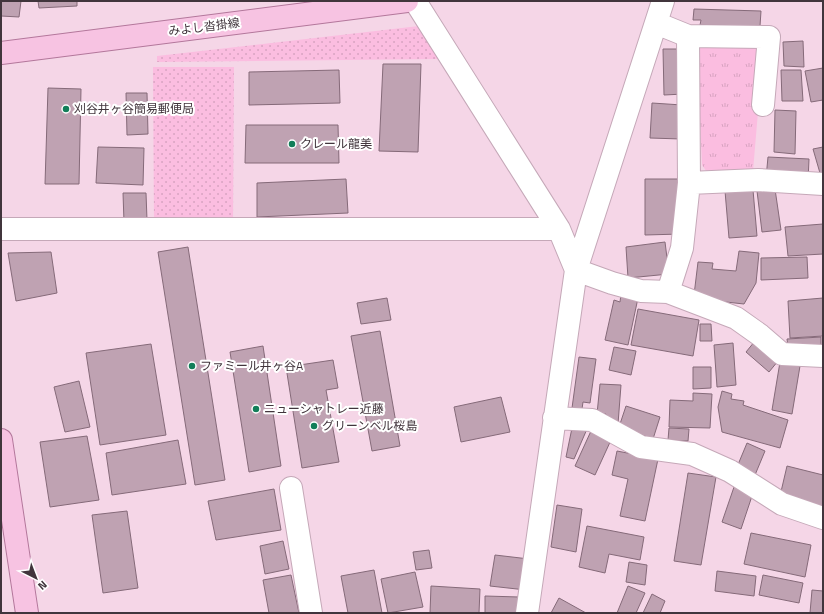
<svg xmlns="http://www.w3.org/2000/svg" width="824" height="614" font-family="'Titillium Web','Noto Sans JP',sans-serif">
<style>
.grass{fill:url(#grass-dots)}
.park{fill:url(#park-tufts)}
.building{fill:#bfa2b2;stroke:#856a79}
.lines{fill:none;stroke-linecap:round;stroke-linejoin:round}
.minor-casing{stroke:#c5a8b8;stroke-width:24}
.major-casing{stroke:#b3779b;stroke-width:24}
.minor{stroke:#fff;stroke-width:22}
.major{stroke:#f7c3e2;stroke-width:22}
.poi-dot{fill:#127e59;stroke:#fff;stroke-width:1.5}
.labels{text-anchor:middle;stroke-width:4;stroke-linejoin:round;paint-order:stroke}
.street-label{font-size:12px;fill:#41353c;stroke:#fff}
.poi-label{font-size:12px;fill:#41353c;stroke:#fff;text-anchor:start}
</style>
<defs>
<pattern id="grass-dots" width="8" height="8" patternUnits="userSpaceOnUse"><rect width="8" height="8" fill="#fbbde0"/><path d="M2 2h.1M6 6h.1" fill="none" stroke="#d8a3c1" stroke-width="1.8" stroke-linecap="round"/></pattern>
<pattern id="park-tufts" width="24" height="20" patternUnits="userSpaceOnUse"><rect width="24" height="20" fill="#fbbde0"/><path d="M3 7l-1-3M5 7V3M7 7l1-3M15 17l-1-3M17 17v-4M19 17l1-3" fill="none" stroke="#d8a3c1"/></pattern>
</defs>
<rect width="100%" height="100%" fill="#f5d6e7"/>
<path class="grass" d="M 419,26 L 440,59 L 157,62 L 157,56 Z
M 153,67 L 234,67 L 233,226 L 154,225 Z"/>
<path class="park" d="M 706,42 L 755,44 L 763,53 L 753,171 L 709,175 L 702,165 L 697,50 Z"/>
<path class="building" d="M 1,1 L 21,1 L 19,17 L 1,16 Z
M 38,1 L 77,1 L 77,6 L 39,8 Z
M 694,9 L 761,11 L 760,26 L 700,25 L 701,20 L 693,20 Z
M 803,41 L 804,67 L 784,66 L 783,42 Z
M 663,49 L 682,49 L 684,94 L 664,95 Z
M 383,64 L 421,64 L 418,152 L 379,151 Z
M 823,68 L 823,100 L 811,102 L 805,71 Z
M 339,70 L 340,103 L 249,105 L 249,72 Z
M 781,70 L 801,70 L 803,101 L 782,101 Z
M 48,88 L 81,89 L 79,184 L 45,184 Z
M 126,93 L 147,93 L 148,134 L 127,135 Z
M 652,103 L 682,105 L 681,139 L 650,138 Z
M 775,110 L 796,111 L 795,154 L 774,152 Z
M 246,125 L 338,125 L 339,163 L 245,163 Z
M 98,147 L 144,148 L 143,185 L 96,183 Z
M 823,147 L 823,179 L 822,180 L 813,149 Z
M 768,157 L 809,159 L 808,181 L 766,178 Z
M 346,179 L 348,213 L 257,217 L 257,183 Z
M 645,179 L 681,179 L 681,234 L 645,235 Z
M 775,189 L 781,230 L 762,232 L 757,191 Z
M 753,190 L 757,236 L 729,238 L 725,191 Z
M 123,193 L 146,193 L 147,220 L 124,222 Z
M 823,224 L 823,254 L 788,256 L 785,227 Z
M 665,242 L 669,274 L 628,278 L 626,247 Z
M 188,247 L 225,480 L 195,485 L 158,252 Z
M 739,251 L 759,253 L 756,283 L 744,304 L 708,300 L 694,295 L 698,262 L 713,263 L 712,269 L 736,271 Z
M 51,252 L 57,293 L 16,301 L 8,253 Z
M 807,257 L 808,278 L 761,280 L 761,258 Z
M 621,294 L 638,298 L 628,345 L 605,340 L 614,300 L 620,302 Z
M 387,298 L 391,320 L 361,324 L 357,303 Z
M 823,298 L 823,336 L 790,338 L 788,301 Z
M 638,309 L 699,320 L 693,356 L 631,345 Z
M 700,324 L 711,324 L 712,341 L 700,341 Z
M 380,331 L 400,446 L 372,451 L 351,336 Z
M 821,337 L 821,345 L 788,347 L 787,339 Z
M 755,341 L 778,361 L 769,372 L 746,352 Z
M 733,343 L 736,385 L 717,387 L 714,345 Z
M 151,344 L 166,435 L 100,445 L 86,353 Z
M 263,346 L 281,466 L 249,472 L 230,352 Z
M 614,347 L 636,351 L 631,375 L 609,370 Z
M 579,357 L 596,359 L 590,403 L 583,402 L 582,409 L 572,408 Z
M 333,360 L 338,388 L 326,390 L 339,462 L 302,468 L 286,367 Z
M 780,362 L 800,366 L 792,414 L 772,410 Z
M 693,367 L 711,367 L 711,388 L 693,389 Z
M 79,381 L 90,427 L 65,432 L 54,387 Z
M 600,384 L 621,385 L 618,424 L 606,424 L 606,414 L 597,414 Z
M 722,391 L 732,394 L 731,399 L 744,401 L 743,405 L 788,420 L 780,448 L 722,432 L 718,407 Z
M 693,393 L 712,394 L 710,428 L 669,427 L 670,400 L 693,401 Z
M 501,397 L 510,432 L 461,442 L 454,407 Z
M 626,406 L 660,417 L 653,439 L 619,427 Z
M 572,428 L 587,429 L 574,459 L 566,457 Z
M 669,428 L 689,429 L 688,441 L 668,440 Z
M 591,431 L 611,440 L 595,475 L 575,466 Z
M 87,436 L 99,500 L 50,507 L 40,442 Z
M 178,440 L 186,484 L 112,495 L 106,453 Z
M 747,443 L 765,451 L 755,475 L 737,467 Z
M 617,451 L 658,459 L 645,521 L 620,516 L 628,479 L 612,475 Z
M 787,466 L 823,475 L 823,507 L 780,496 Z
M 688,473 L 716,477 L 701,565 L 674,561 Z
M 734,487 L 753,493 L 741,529 L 722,522 Z
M 274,489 L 281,530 L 216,540 L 208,501 Z
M 557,505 L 582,509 L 576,552 L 551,547 Z
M 127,511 L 138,588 L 103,593 L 92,515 Z
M 587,526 L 644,537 L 640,560 L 609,554 L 605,573 L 579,567 Z
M 751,533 L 811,545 L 805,577 L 744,564 Z
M 283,541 L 289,569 L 265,574 L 260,546 Z
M 429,550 L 432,568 L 416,570 L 413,552 Z
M 495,555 L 529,559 L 526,590 L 490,586 Z
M 629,562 L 647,565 L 645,585 L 626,582 Z
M 374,570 L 382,613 L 348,613 L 341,576 Z
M 717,571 L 756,576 L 754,596 L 715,591 Z
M 415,572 L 423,607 L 388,613 L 381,579 Z
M 291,575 L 299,613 L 269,613 L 263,580 Z
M 763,575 L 803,583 L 799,603 L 759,595 Z
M 431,586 L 480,589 L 479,613 L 430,613 Z
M 628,586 L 645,593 L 636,613 L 617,613 Z
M 812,590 L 823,591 L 823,613 L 810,613 Z
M 652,594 L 665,601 L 660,613 L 643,613 Z
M 485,596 L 519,597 L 519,613 L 485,613 Z
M 559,598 L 586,613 L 551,613 Z"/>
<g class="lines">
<defs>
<path id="minor" d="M 415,1 L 559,229 L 576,270 L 527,613
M 663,1 L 576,270 L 612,283 L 641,291 L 668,292 L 736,318 L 760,335 L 782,354 L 823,356
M 656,23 L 688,36 L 769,37 L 763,105
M 689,183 L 758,180 L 823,184
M 1,229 L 559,229
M 668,292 L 682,248 L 689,183 L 688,36
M 554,418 L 592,420 L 641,447 L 692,454 L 730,471 L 782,504 L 823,518
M 291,488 L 311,613"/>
<path id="major" d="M 1,53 L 407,1
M 1,440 L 27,613"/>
</defs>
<use href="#minor" class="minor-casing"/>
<use href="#major" class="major-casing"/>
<use href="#minor" class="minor"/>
<use href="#major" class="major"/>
</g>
<g class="poi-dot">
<circle cx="66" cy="109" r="4"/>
<circle cx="292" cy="144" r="4"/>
<circle cx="192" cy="366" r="4"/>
<circle cx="256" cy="409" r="4"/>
<circle cx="314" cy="426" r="4"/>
</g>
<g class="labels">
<g class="street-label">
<text transform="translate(204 27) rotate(-7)" y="4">みよし沓掛線</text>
</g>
<g class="poi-label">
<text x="74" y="113">刈谷井ヶ谷簡易郵便局</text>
<text x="300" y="148">クレール龍美</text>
<text x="200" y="370">ファミール井ヶ谷A</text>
<text x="264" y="413">ニューシャトレー近藤</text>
<text x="322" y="430">グリーンベル桜島</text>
</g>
</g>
<rect width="824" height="614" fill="none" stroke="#41353c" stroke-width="4"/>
<g transform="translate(36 578) rotate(138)" stroke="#ffffff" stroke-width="3" paint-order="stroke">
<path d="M0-3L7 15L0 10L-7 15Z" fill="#41353c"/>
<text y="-6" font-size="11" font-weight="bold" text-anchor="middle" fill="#41353c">N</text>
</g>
</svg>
